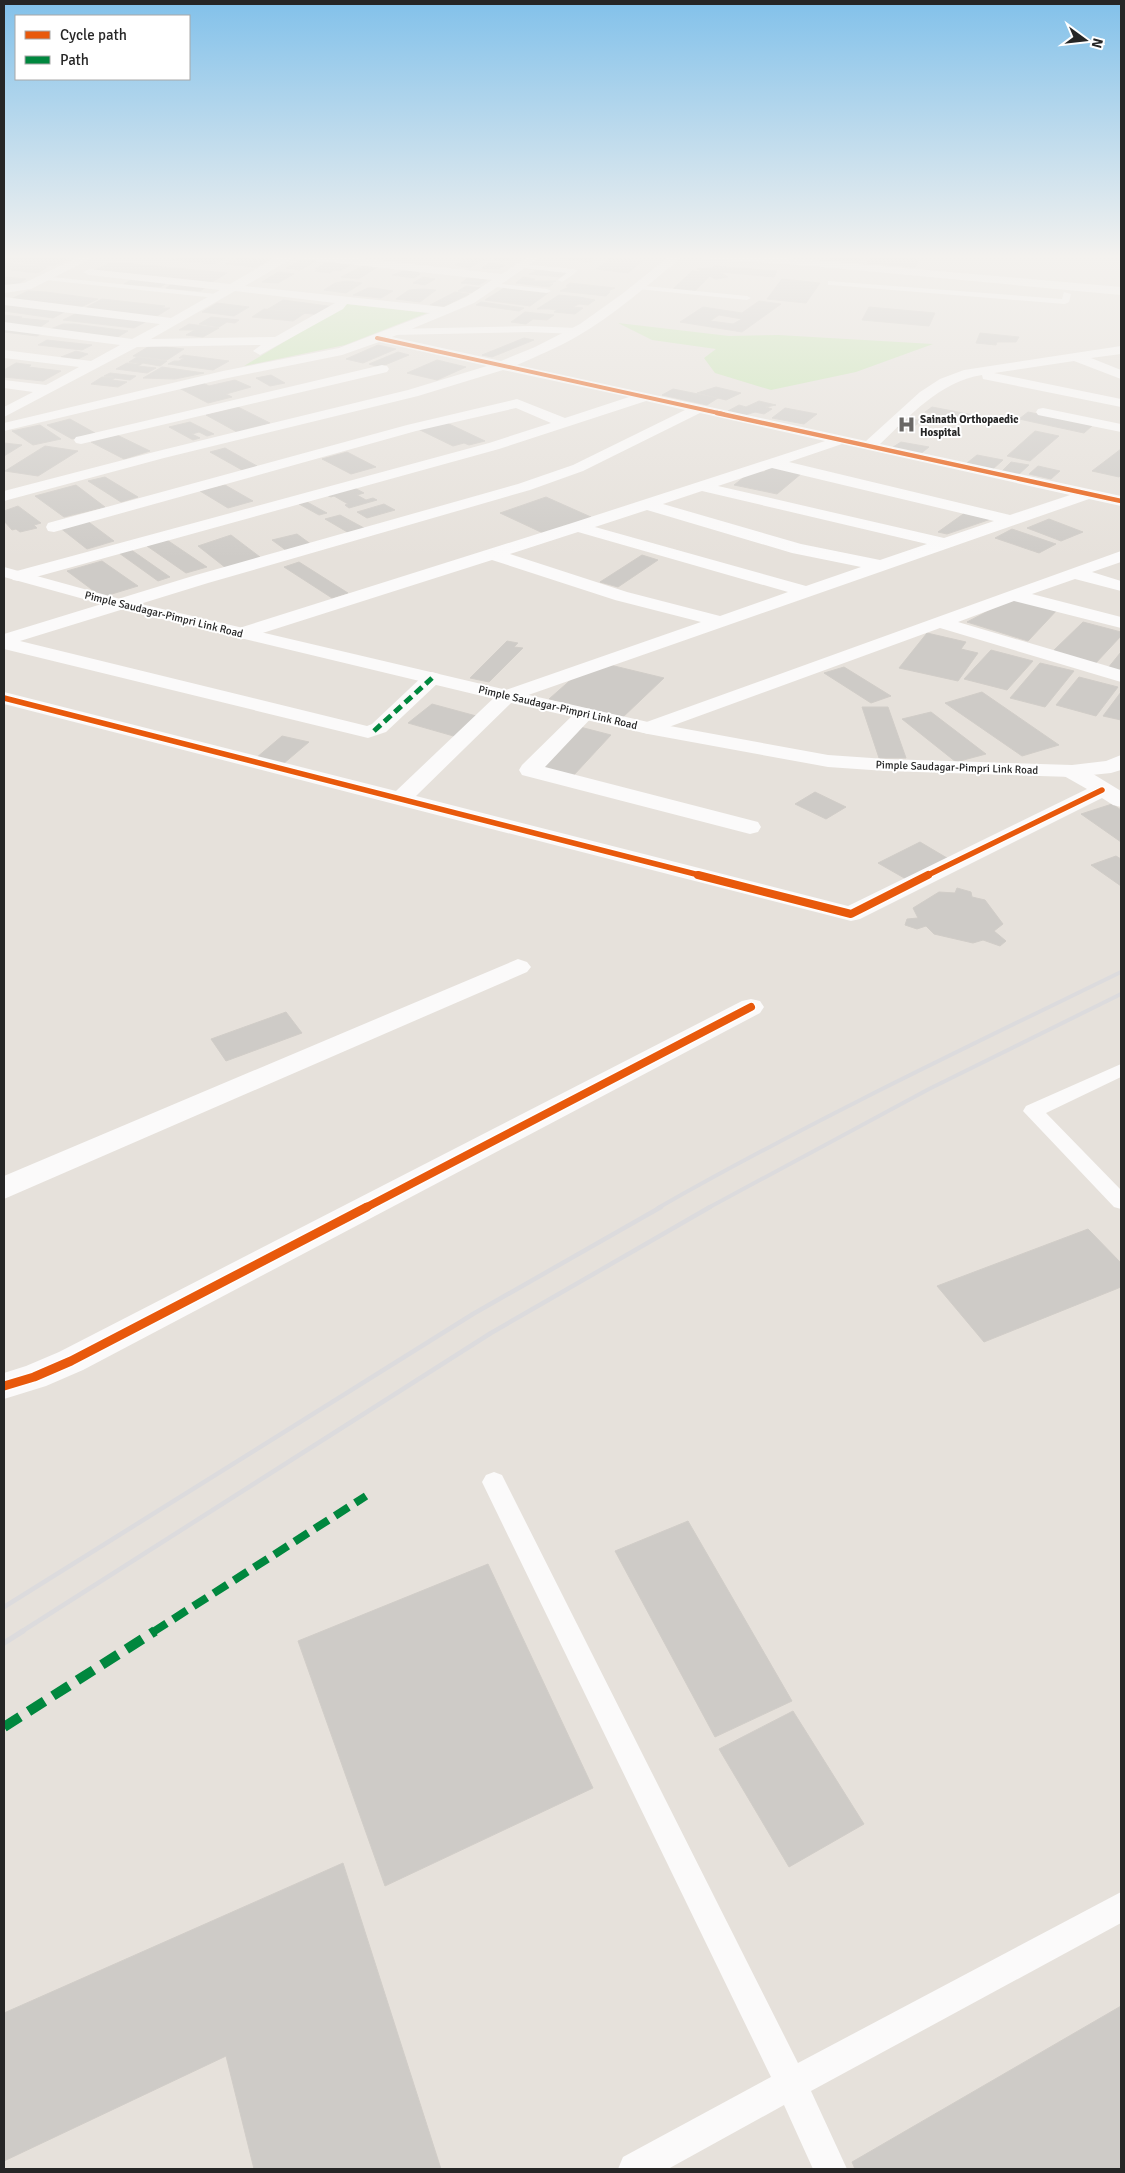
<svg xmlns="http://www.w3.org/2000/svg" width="1125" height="2173" font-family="Signika,sans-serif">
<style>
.green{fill:#c6e4b1}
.building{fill:#cecbc7;stroke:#d1cdc8;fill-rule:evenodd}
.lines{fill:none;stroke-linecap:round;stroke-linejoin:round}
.service{fill:#fbfafa;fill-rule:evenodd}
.minor{fill:#fbfafa;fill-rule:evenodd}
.tertiary{fill:#fbfafa;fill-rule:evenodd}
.rail-far2{stroke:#dcdbdd;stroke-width:4}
.rail-far1{stroke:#dcdbdd;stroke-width:4.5}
.rail{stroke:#dcdbdd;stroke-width:5.5}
.quiet-far2{stroke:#00873e;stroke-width:5;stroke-dasharray:9 5;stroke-linecap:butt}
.quiet-far1{stroke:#00873e;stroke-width:8;stroke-dasharray:16 8;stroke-linecap:butt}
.quiet{stroke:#00873e;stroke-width:10;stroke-dasharray:19 10;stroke-linecap:butt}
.cycleway-far4-casing{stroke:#fff;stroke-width:5}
.cycleway-far3-casing{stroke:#fff;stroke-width:6}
.cycleway-far2-casing{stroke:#fff;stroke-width:8}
.cycleway-far1-casing{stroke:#fff;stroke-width:11}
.cycleway-casing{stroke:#fff;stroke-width:12}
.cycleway-far4{stroke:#e8590c;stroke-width:4}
.cycleway-far3{stroke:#e8590c;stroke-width:4.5}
.cycleway-far2{stroke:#e8590c;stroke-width:5.5}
.cycleway-far1{stroke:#e8590c;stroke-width:8}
.cycleway{stroke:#e8590c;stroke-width:9}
.labels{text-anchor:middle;stroke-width:4;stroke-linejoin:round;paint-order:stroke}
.far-poi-label{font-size:11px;font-weight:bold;fill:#262626;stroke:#fff;text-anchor:start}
.far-street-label{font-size:11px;fill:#262626;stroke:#fff}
</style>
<rect width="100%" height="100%" fill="#e6e1db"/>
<path class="green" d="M 347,304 L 427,313 L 345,345 L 244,366 Z
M 618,323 L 729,336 L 778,335 L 933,344 L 856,372 L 771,390 L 715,373 L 704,358 L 716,349 L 652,340 Z"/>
<path class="building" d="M 4,254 L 16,254 L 67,259 L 53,266 L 4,261 Z
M 185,254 L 224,254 L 232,255 L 214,264 L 173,260 Z
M 384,254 L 412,254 L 405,259 L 381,256 Z
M 501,254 L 520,256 L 503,261 L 492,260 Z
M 562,254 L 575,254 L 597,256 L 590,262 L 557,258 Z
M 833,254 L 850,254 L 863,255 L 859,261 L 830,259 Z
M 886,254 L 928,254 L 926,257 Z
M 1098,254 L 1121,254 L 1121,257 L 1105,258 Z
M 872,255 L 919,259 L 915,267 L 867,263 Z
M 239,257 L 268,260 L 256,267 L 226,264 Z
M 476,258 L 484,259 L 470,268 L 455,265 L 465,259 Z
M 611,258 L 642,261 L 628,273 L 596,269 Z
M 302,259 L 316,261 L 300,270 L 286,268 Z
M 113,262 L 227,273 L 212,282 L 94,270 Z
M 332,262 L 346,264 L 343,266 L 349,266 L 340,271 L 334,270 L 330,273 L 315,271 L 318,269 L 315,269 L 325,263 Z
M 4,263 L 48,267 L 37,273 L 4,269 Z
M 489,263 L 505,265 L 498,269 L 482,268 Z
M 363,266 L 378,267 L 358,279 L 341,277 Z
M 714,266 L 777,271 L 774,277 L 720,272 L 728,277 L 715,279 L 710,276 L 695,291 L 673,289 L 692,271 L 703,272 L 697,269 L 712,268 Z
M 537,269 L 568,272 L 560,277 L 529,274 L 537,271 L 534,271 Z
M 404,271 L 419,272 L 418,273 L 420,274 L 414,278 L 392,275 Z
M 278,272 L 294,274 L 278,283 L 262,282 Z
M 6,277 L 26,279 L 16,285 L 4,284 L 4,278 Z
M 423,277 L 435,279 L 425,285 L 413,283 Z
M 469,277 L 487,280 L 479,285 L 461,283 Z
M 523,277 L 535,279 L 533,281 L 556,281 L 547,284 L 553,284 L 549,287 L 516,283 Z
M 782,279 L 820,283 L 806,303 L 767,299 Z
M 131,280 L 142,281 L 167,283 L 160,287 L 124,284 Z
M 347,281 L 362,283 L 346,293 L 324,290 L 335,283 Z
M 173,283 L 206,287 L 200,291 L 166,288 Z
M 570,283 L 615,288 L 608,291 L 610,292 L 606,296 L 560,291 L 569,287 L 566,286 Z
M 466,286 L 481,288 L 473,293 L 458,291 Z
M 368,288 L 373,288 L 393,291 L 381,298 L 353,295 Z
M 504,288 L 548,293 L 530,306 L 485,300 Z
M 422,289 L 436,290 L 420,302 L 396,299 L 409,290 Z
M 28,291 L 46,292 L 98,299 L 81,307 L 11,299 Z
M 455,292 L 469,294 L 443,307 L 430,305 Z
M 559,295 L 579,297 L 595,300 L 588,305 L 579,304 L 573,307 L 583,308 L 575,314 L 554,312 L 557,310 L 549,309 L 537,309 Z
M 102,299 L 165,306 L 162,308 L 170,308 L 157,316 L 85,308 Z
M 283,300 L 335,307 L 321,315 L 268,309 Z
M 759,301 L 781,304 L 742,332 L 680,322 L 703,307 L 742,313 ZM 719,315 L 742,319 L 733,324 L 710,321 Z
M 4,302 L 68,310 L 53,318 L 4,311 Z
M 481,302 L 524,308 L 519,311 L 476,305 Z
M 217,303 L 249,307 L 234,316 L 202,312 Z
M 869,307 L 935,313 L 929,326 L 862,320 Z
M 264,309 L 305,313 L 293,321 L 252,317 Z
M 525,312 L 554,315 L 547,320 L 533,319 L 526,324 L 511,322 Z
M 77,313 L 147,321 L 134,328 L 63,320 Z
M 4,315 L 22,317 L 20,318 L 49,321 L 40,327 L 27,326 L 4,323 Z
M 211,317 L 239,320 L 235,323 L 227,322 L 219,327 L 199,324 Z
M 63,324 L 74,324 L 128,331 L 116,338 L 48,330 Z
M 189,324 L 219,328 L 203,337 L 186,335 L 195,330 L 179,330 Z
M 4,327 L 44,332 L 37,336 L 4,332 Z
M 980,333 L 1019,337 L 1016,342 L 997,342 L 996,345 L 976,343 Z
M 524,338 L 534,340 L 492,357 L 482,355 Z
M 47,340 L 92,345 L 82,350 L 38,345 Z
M 151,345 L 184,349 L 167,360 L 133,356 Z
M 378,345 L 396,349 L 363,363 L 346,359 Z
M 76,351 L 88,354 L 78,359 L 61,357 Z
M 398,352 L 409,355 L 380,367 L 369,364 Z
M 183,355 L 229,361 L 213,370 L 168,364 L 174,361 L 179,361 L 184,358 L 179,358 Z
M 137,357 L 167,361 L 160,366 L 143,363 L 138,366 L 156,368 L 147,373 L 116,369 L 127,363 L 136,364 L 139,363 L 129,362 Z
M 437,360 L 466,367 L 437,380 L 407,373 Z
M 16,363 L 31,365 L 29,367 L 61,371 L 43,381 L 4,377 L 4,370 Z
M 162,367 L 204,373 L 175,379 L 143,378 Z
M 110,373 L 136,376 L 130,380 L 115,378 L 112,380 L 127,382 L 118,387 L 91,384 L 102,377 L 114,377 L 104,376 Z
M 271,375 L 285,383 L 270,386 L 256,378 Z
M 235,380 L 251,387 L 226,394 L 232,397 L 208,403 L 179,388 L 201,382 L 209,386 Z
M 716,387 L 741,393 L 726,400 L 697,393 Z
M 673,389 L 718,398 L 707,405 L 662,395 Z
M 759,401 L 776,405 L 766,407 L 772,409 L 764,414 L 755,412 L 745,415 L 728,411 L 739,405 L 746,407 Z
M 238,407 L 270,423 L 237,432 L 206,415 Z
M 932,407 L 989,418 L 983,423 L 925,412 Z
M 785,408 L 817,414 L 804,424 L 772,418 Z
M 1028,412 L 1093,425 L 1084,433 L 1019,419 Z
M 908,418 L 922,421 L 908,430 L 894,427 Z
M 70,419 L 95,433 L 72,439 L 47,425 Z
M 190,422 L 214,434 L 207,436 L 199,432 L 192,434 L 200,438 L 193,440 L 169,427 Z
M 447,423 L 485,441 L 469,445 L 464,443 L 453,446 L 416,428 Z
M 40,425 L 61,439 L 33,445 L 12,431 Z
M 1035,431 L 1059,436 L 1030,461 L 1007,456 Z
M 117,435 L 150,451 L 124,459 L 91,442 Z
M 901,442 L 929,447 L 919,455 L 890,449 Z
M 4,443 L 22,445 L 4,456 Z
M 45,446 L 78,451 L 38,476 L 5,471 Z
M 225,448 L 257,466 L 242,470 L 210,452 Z
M 1121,449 L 1121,475 L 1119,477 L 1092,471 Z
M 347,452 L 376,467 L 351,474 L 322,459 Z
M 977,455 L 1003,460 L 993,469 L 967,463 Z
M 1011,462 L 1029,465 L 1018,475 L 1001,472 Z
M 1038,466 L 1060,471 L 1051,479 L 1029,474 Z
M 770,467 L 802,473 L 777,494 L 734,485 L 753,470 L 764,472 Z
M 105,477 L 138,497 L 121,502 L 88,481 Z
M 76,485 L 105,507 L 64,517 L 35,496 Z
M 225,485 L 253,501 L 228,508 L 200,491 Z
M 351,486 L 364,493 L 357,495 L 366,500 L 373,498 L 377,500 L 349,508 L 345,505 L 348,504 L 334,496 L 331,497 L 324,494 Z
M 546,497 L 591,517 L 545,534 L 500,513 Z
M 307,502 L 327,513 L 319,515 L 299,504 Z
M 384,504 L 395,510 L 367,518 L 357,512 Z
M 18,506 L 41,523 L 34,525 L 37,528 L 20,532 L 16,529 L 12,530 L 4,521 L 4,511 Z
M 966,512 L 991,519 L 947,534 L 938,532 Z
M 340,515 L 364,528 L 349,533 L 325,519 Z
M 1049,519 L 1083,532 L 1061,541 L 1027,528 Z
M 86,520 L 114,541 L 87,549 L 59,527 Z
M 1012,529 L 1056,544 L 1039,553 L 995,538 Z
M 297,534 L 312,545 L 287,551 L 272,540 Z
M 231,535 L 260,557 L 226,568 L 198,546 Z
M 167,540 L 207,567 L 186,573 L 147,546 Z
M 130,549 L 170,577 L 158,581 L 119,553 Z
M 642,555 L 658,560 L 618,587 L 600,582 Z
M 102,561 L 138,586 L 102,597 L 67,571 Z
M 299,562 L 348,593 L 332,598 L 284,567 Z
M 1013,598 L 1058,609 L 1028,641 L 967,622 Z
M 1083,622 L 1121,632 L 1121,636 L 1094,665 L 1051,653 Z
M 927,633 L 966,642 L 961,649 L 978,653 L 958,681 L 899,668 Z
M 507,641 L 518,643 L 514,647 L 523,648 L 489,682 L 470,678 Z
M 991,650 L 1033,661 L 1007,690 L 964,679 Z
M 1121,652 L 1121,672 L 1108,668 Z
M 1040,663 L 1074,671 L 1045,707 L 1010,698 Z
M 610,665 L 664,678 L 622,718 L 549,699 L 574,677 Z
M 844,667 L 891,696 L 871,703 L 824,673 Z
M 1079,677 L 1118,687 L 1096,716 L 1056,705 Z
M 982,692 L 1059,745 L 1022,756 L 945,703 Z
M 1121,692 L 1121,720 L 1103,716 Z
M 432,704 L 480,717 L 457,737 L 408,723 Z
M 862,707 L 888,707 L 906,758 L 879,758 Z
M 931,712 L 986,754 L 956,762 L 902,719 Z
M 580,727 L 611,735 L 573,776 L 542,768 Z
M 282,736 L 309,742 L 283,764 L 256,758 Z
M 815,792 L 846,807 L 826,819 L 795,804 Z
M 1112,804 L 1121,810 L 1121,842 L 1081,814 Z
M 920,842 L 947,858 L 906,879 L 878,863 Z
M 1116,856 L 1121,859 L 1121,886 L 1091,865 Z
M 957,888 L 971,892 L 972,897 L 985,900 L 1003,924 L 994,931 L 1006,941 L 1000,946 L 983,940 L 973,943 L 934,934 L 926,926 L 917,929 L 905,925 L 907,919 L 918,918 L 913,908 L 939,892 L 955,893 Z
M 286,1012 L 302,1033 L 226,1061 L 211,1039 Z
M 1088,1229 L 1121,1263 L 1121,1287 L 984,1342 L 937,1286 Z
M 688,1521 L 792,1701 L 715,1737 L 615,1551 Z
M 488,1564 L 593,1788 L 385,1886 L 298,1641 Z
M 793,1711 L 864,1824 L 789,1867 L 719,1749 Z
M 343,1863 L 441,2169 L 254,2169 L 226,2056 L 4,2161 L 4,2013 Z
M 1121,2006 L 1121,2169 L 855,2169 L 852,2162 Z"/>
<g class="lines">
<path class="service" d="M 256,254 L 282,254 L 290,257 L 286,259 Z
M 520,264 L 574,269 L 578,271 L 562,282 L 558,280 L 567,273 L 523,268 L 519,266 Z
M 42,276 L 216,294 L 220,296 L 216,298 L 45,280 L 42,280 Z
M 828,281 L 1062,299 L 1064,292 L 1071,294 L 1069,302 L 1065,304 L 831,285 L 828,285 Z
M 493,283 L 547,289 L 551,291 L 547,293 L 496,287 L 493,287 Z
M 635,285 L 747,296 L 751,298 L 747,300 L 638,289 L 634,287 Z
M 529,326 L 576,328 L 580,331 L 576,334 L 529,332 L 393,335 L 389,332 L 393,329 Z
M 1121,1064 L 1121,1077 L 1046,1113 L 1121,1190 L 1121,1209 L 1114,1207 L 1023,1111 L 1026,1106 Z
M 494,1472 L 502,1475 L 798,2063 L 1121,1892 L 1121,1923 L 811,2091 L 847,2169 L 813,2169 L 784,2105 L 668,2169 L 618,2169 L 623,2157 L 771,2077 L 482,1482 L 486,1475 Z"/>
<path class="minor" d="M 85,254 L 98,255 L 31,289 L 4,293 L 4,285 L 24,283 Z
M 282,254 L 323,254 L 502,274 L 532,254 L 545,254 L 474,303 L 392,337 L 501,361 L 535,347 L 580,324 L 622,294 L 672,254 L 733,254 L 812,260 L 1121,287 L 1121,295 L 812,266 L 682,257 C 648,285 614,315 576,337 C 557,348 537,356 517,365 L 866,441 L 920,392 L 940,379 L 964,370 L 1121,346 L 1121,354 L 1091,358 L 1121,370 L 1121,379 L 1074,361 L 994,373 L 1121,399 L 1121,407 L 988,380 L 983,379 L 982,375 C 939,382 910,416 880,444 L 1121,496 L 1121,506 L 1089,499 L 514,700 L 416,796 L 848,906 L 1087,789 L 1064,776 L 1061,771 L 1064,766 L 1072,765 L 1080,766 L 1121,791 L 1121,807 L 1113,805 L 1102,798 L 860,919 L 851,921 L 4,704 L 4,692 L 396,791 L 500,692 L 701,622 L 615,600 L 492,560 L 250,637 L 243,639 L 236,637 L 234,633 L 236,629 L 572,523 L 825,441 L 700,413 L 583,471 L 530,490 L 208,583 L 20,641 L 367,726 L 372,724 L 425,674 L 432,672 L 439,674 L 442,678 L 439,682 L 386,732 L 368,738 L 4,649 L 4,634 L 196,575 L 518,484 L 573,465 L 685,410 L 646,401 L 499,449 L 25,580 L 19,581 L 13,580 L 10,576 L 13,572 L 489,443 L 551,423 L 516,408 L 416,431 L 54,532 L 48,531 L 46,527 L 48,523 L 407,425 L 517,399 L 565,418 L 629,397 L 503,370 L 418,396 L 164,458 L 4,501 L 4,491 L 154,452 L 408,390 L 487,366 L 379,342 L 342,355 L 223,379 L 4,431 L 4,423 L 223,371 L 339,348 L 430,313 L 347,304 L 343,309 L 260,355 L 253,351 L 261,345 L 137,347 L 4,417 L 4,407 L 33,392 L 4,388 L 4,380 L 46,385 L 79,367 L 4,358 L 4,350 L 91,361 L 120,345 L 4,330 L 4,322 L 132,339 L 160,324 L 4,305 L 4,297 L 171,318 L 220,290 L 89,275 L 83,272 L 89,269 L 230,284 ZM 293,258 L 492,280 L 466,297 L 444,307 L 245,286 ZM 235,291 L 335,303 L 275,337 L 151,339 ZM 842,444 L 869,450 L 1070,495 L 1010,515 L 789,462 ZM 772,468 L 994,521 L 944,538 L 718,486 ZM 702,491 L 927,544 L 880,560 L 801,544 L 663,504 ZM 647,510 L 792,553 L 861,567 L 806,586 L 595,527 ZM 578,532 L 788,592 L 720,616 L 627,592 L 510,554 Z
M 382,365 L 387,366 L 389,369 L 387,372 L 81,444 L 76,443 L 74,440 L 76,437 L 81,436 Z
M 1043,408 L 1121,424 L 1121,432 L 1038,415 L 1036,412 L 1038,409 Z
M 1121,551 L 1121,562 L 1092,572 L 1121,581 L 1121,591 L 1075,579 L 1032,594 L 1121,617 L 1121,628 L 1014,601 L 958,622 L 1121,670 L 1121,682 L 940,628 L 655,732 L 648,734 L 641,732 L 638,728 L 641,724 Z
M 585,708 L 592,710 L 595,714 L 545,767 L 758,822 L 761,827 L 758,832 L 750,834 L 522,775 L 519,770 L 522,765 L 578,710 Z
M 518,959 L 527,962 L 531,967 L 527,972 L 4,1199 L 4,1176 Z
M 751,999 L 760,1001 L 764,1007 L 760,1013 L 83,1370 L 46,1386 L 4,1399 L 4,1373 L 26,1366 L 59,1352 L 742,1001 Z"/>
<path class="tertiary" d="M 4,567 L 124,600 L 507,690 L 648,722 L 828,755 L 886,759 L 1072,765 L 1106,761 L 1121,755 L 1121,770 L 1111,773 L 1072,777 L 886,771 L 828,767 L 648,734 L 507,702 L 120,609 L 4,577 Z"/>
<path class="rail-far2" d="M 658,1208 C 809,1122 965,1048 1121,972
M 708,1208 L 929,1089 L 1121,994"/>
<path class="rail-far1" d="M 4,1607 L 473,1314 L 661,1207
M 21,1632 L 491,1333 L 710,1207"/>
<path class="rail" d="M 4,1643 L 23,1631"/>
<path class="quiet-far2" d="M 374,731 L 432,678"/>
<path class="quiet-far1" d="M 153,1632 L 366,1496"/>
<path class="quiet" d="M 4,1727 L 155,1631"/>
<defs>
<path id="cycleway-far4" d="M 377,338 L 723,414"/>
<path id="cycleway-far3" d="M 717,413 L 1121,501"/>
<path id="cycleway-far2" d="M 4,698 L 703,876
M 926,876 L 1102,790"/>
<path id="cycleway-far1" d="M 698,875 L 851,914 L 928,875
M 365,1208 L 751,1007"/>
<path id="cycleway" d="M 4,1386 L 34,1377 L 71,1361 L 367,1207"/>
</defs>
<use href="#cycleway-far4" class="cycleway-far4-casing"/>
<use href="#cycleway-far3" class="cycleway-far3-casing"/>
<use href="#cycleway-far2" class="cycleway-far2-casing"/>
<use href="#cycleway-far1" class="cycleway-far1-casing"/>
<use href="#cycleway" class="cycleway-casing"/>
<use href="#cycleway-far4" class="cycleway-far4"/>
<use href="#cycleway-far3" class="cycleway-far3"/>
<use href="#cycleway-far2" class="cycleway-far2"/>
<use href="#cycleway-far1" class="cycleway-far1"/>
<use href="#cycleway" class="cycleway"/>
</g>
<linearGradient id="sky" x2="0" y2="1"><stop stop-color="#82c1ea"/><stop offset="0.46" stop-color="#f4f2ef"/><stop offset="1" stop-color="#f4f2ef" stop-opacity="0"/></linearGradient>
<rect width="1125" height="558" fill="url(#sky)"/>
<defs>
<symbol id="hospital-bare" viewBox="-9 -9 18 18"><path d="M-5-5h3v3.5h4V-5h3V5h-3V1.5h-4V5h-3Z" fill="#696765" stroke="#fff" stroke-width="2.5" paint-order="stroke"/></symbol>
</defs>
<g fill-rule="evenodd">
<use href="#hospital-bare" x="894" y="412" width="25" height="25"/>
</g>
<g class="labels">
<g class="far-poi-label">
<text x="920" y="423">Sainath Orthopaedic<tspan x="920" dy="13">Hospital</tspan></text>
</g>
<g class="far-street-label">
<text transform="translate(164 614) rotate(14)" y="4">Pimple Saudagar-Pimpri Link Road</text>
<text transform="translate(558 707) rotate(13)" y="4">Pimple Saudagar-Pimpri Link Road</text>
<text transform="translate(957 767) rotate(2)" y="4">Pimple Saudagar-Pimpri Link Road</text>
</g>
</g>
<rect width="1125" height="2173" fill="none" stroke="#262626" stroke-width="10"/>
<rect x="15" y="15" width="175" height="65" fill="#ffffff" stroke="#a8a8a8"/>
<rect x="25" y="31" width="25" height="8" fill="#e8590c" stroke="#a8a8a8"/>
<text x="60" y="40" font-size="15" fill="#262626">Cycle path</text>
<rect x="25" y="56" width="25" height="8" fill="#00873e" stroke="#a8a8a8"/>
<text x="60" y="65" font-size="15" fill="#262626">Path</text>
<g transform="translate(1085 40) rotate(105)" stroke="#ffffff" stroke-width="4" paint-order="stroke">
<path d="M0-4L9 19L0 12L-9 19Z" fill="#262626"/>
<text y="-8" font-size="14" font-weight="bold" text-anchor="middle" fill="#262626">N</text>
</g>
</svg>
